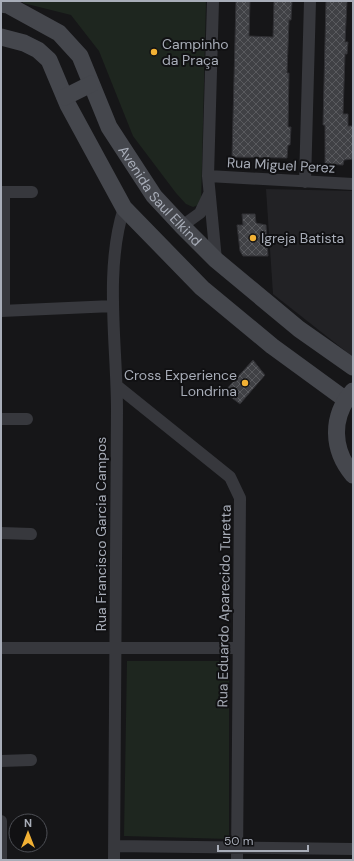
<svg xmlns="http://www.w3.org/2000/svg" width="354" height="861" font-family="'DM Sans',sans-serif">
<style>
.built{fill:#222225}
.park{fill:#1e261f}
.building{fill:url(#building-cross-hatch);stroke:#303034}
.lines{fill:none;stroke-linecap:round;stroke-linejoin:round}
.minor{stroke:#37383d;stroke-width:12}
.secondary{stroke:#45474d;stroke-width:17}
.poi-dot{fill:#f2b134;stroke:#111113;stroke-width:1.5}
.labels{text-anchor:middle;stroke-width:4;stroke-linejoin:round;paint-order:stroke}
.poi-label{font-size:14px;fill:#a8adb8;stroke:#111113;text-anchor:start}
.street-label{font-size:14px;fill:#a8adb8;stroke:#111113}
</style>
<defs>
<pattern id="building-cross-hatch" width="8" height="8" patternUnits="userSpaceOnUse"><rect width="8" height="8" fill="#404145"/><path d="M0 0l8 8M0 8l8-8" fill="none" stroke="#595a5e"/></pattern>
</defs>
<rect width="100%" height="100%" fill="#161618"/>
<path class="built" d="M 266,189 L 353,191 L 353,357 L 273,294 Z"/>
<path class="park" d="M 23,1 L 206,1 L 201,204 L 193,207 L 186,204 L 176,193 L 133,136 L 99,51 L 71,15 L 23,3 Z
M 127,661 L 229,661 L 229,839 L 124,836 Z"/>
<path class="building" d="M 236,1 L 250,1 L 249,36 L 273,37 L 274,1 L 292,1 L 291,20 L 289,20 L 287,73 L 289,73 L 288,127 L 291,127 L 290,145 L 288,145 L 287,158 L 232,157 Z
M 326,1 L 347,1 L 345,42 L 348,42 L 347,54 L 345,54 L 343,114 L 348,114 L 348,126 L 353,126 L 353,159 L 344,160 L 343,165 L 325,164 L 325,125 L 323,125 Z
M 242,214 L 255,214 L 256,223 L 266,225 L 268,256 L 243,256 L 240,251 L 237,225 L 243,225 Z
M 253,360 L 265,375 L 240,404 L 224,392 Z"/>
<g class="lines">
<path class="minor" d="M 213,1 L 208,176 L 216,260
M 208,176 L 353,184
M 305,182 L 310,1
M 1,192 L 32,192
M 4,192 L 4,311
M 182,226 L 200,213 L 209,194
M 1,311 L 113,306
M 117,386 L 230,477 L 240,498 L 237,860
M 1,419 L 27,419
M 1,533 L 31,534
M 1,648 L 238,648
M 1,761 L 31,760
M 1,821 L 1,860
M 114,846 L 353,849
M 114,860 C 115,710 116,560 117,410 C 117,346 104,269 124,208"/>
<g class="secondary">
<path id="s1" d="M 1,4 L 8,5 L 59,33 L 80,56 L 109,127 L 154,196 L 182,226 L 216,260 L 299,329 L 353,367"/>
<path d="M 1,37 L 24,43 L 38,50 L 49,60 L 68,105 L 124,208 L 202,288 L 272,346 L 346,400"/>
<path d="M 65,97 L 91,84"/>
<path d="M 353,391 C 330,417 332,450 353,475"/>
</g>
</g>
<g class="poi-dot">
<circle cx="154" cy="52" r="4"/>
<circle cx="253" cy="238" r="4"/>
<circle cx="245" cy="383" r="4"/>
</g>
<g class="labels">
<g class="poi-label">
<text x="162" y="49">Campinho<tspan x="162" dy="16">da Praça</tspan></text>
<text x="261" y="243">Igreja Batista</text>
<text x="237" y="380" text-anchor="end">Cross Experience<tspan x="237" dy="16">Londrina</tspan></text>
</g>
<g class="street-label">
<text transform="translate(281 165) rotate(3)" y="5">Rua Miguel Perez</text>
<text dy="5" stroke="none"><textPath href="#s1" startOffset="259">Avenida Saul Elkind</textPath></text>
<text transform="translate(101 534) rotate(-90)" y="5">Rua Francisco Garcia Campos</text>
<text transform="translate(224 606) rotate(-89)" y="5">Rua Eduardo Aparecido Turetta</text>
</g>
</g>
<rect width="354" height="861" fill="none" stroke="#a8adb8" stroke-width="4"/>
<g transform="translate(28 833)"><circle r="19" fill="#111113" stroke="#4d4f55"/>
<path d="M0-3L7 15L0 10L-7 15Z" fill="#f2b134"/>
<text y="-6" font-size="11" font-weight="bold" text-anchor="middle" fill="#a8adb8">N</text>
</g>
<path d="M218 845v6h90v-6" fill="none" stroke="#a8adb8" stroke-width="2"/>
<text x="224" y="845" font-size="12" fill="#a8adb8" stroke="#111113" stroke-width="3" paint-order="stroke">50 m</text>
</svg>
